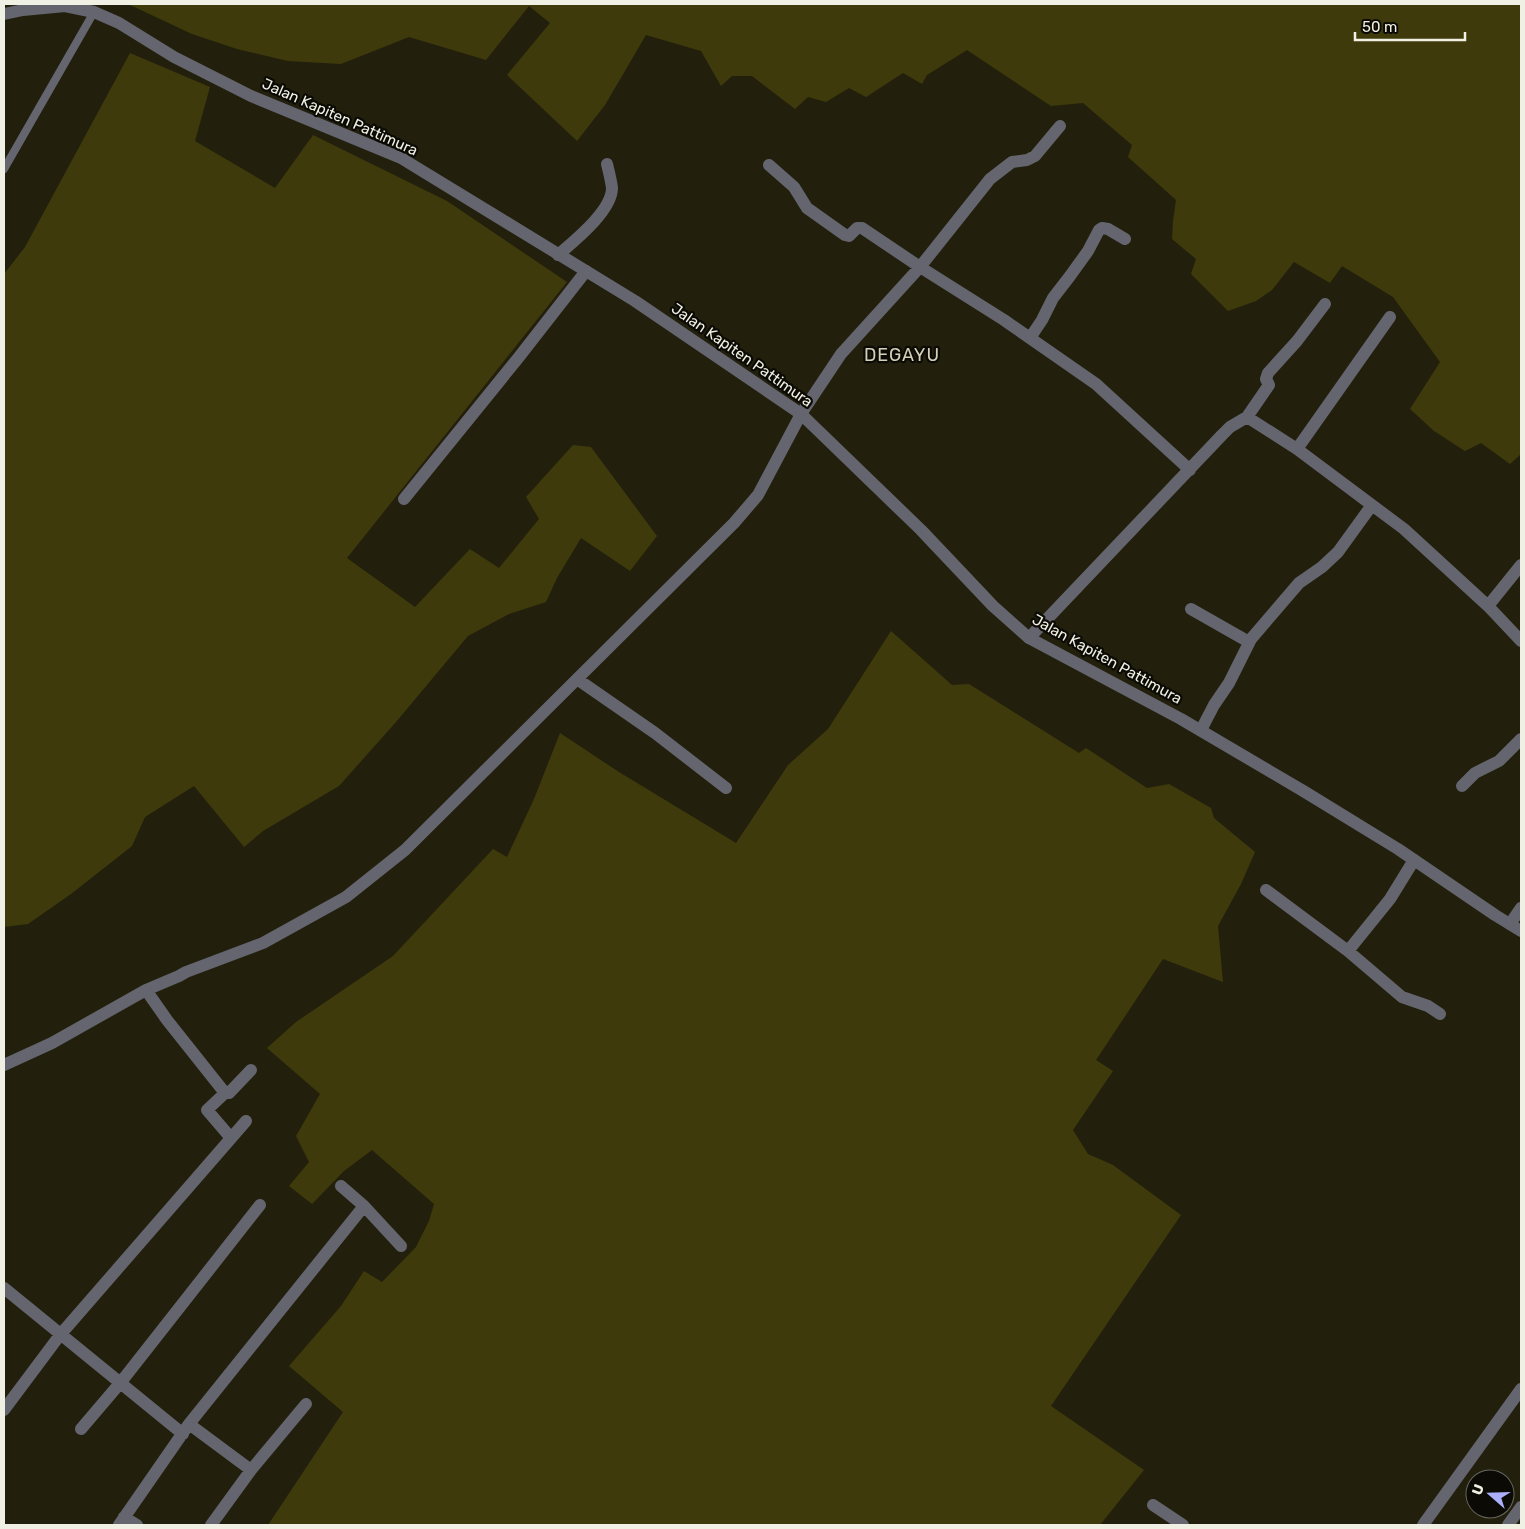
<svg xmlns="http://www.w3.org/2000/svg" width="1525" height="1529" font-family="Rubik,sans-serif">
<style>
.green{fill:#3f3a0b}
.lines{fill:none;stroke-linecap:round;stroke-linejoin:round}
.service{stroke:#65656f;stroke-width:8}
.minor{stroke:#65656f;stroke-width:12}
.tertiary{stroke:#65656f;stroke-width:12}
.labels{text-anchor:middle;stroke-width:4.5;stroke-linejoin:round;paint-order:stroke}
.street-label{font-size:15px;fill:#f1f0e4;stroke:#0b0a04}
.quarter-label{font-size:18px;letter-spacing:1px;fill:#d3d1b9;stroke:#0b0a04}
</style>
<rect width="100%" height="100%" fill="#22200d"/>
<path class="green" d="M 128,4 L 1521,4 L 1521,454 L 1510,464 L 1481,443 L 1465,451 L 1434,431 L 1410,409 L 1440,362 L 1393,297 L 1342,266 L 1330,283 L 1294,262 L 1272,290 L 1256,301 L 1228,311 L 1191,274 L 1196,259 L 1172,239 L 1173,221 L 1176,200 L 1128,157 L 1132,145 L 1083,103 L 1051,106 L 967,50 L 927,75 L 922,84 L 903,73 L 866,97 L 849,88 L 826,102 L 808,97 L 795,109 L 752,76 L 732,76 L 721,86 L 701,51 L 646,35 L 605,105 L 577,141 L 507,75 L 550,23 L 529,6 L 486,60 L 409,37 L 341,64 L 288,61 L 237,49 L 192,34 Z
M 130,53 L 210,87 L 195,141 L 275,188 L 313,135 L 447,201 L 567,282 L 347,558 L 415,607 L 470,549 L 499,568 L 539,519 L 526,497 L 573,445 L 591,447 L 657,536 L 630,571 L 581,538 L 557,578 L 546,602 L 509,614 L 468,636 L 396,722 L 339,786 L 263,831 L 244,847 L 194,786 L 145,817 L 132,846 L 71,894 L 28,924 L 4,927 L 4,274 L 25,247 Z
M 891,631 L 952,685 L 969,684 L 1079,753 L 1086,748 L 1147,788 L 1169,784 L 1211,808 L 1214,818 L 1255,852 L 1241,884 L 1218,926 L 1223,982 L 1163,959 L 1096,1060 L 1113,1071 L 1073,1130 L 1088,1154 L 1113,1165 L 1181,1215 L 1051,1406 L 1144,1470 L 1100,1525 L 268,1525 L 343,1412 L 289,1366 L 341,1306 L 364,1271 L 382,1282 L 416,1247 L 429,1221 L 434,1204 L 372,1150 L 344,1171 L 312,1204 L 289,1186 L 309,1162 L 296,1136 L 320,1094 L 267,1048 L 296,1022 L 393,956 L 493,849 L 507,857 L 534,799 L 560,733 L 619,772 L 736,843 L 788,765 L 828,729 Z"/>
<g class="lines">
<path class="service" d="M 4,169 L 94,12"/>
<path class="minor" d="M 769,165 L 794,187 L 807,208 L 845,235 L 849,236 L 857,228 L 862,228 L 920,267 L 990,179 L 1012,162 L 1027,160 L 1035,156 L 1060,126
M 558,255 C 574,241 612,211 612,188 C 611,180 609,172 607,164
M 1030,338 L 1042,320 L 1053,298 L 1070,276 L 1088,251 L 1099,230 L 1102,228 L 1108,229 L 1125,239
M 1247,417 L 1269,385 L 1266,379 L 1268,373 L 1297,341 L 1325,304
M 1297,449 L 1390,317
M 404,499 L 519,357 L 586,271
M 1488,606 L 1521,565
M 1191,609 L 1249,642
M 1029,638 L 1222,435 L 1230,427 L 1247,417 L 1297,449 L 1404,529 L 1488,606 L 1521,641
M 577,679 L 655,733 L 726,788
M 1201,730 L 1214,705 L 1229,683 L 1251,639 L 1299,583 L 1322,567 L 1338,552 L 1372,505
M 1462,786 L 1475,773 L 1499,761 L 1521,739
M 1266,890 L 1348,951 L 1402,997 L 1428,1006 L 1440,1014
M 1510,924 L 1521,908
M 1348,951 L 1390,899 L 1414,860
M 146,990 L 167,1020 L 225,1093 L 229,1093 L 251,1070
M 4,1065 L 52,1043 L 146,990 L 179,976 L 186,972 L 263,943 L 346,897 L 405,850 L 734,523 L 758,495 L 801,414 L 841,354 L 920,267 L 1004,320 L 1096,384 L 1190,470
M 225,1093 L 207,1110 L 231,1138
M 341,1186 L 364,1206 L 401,1246
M 4,1288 L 183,1434
M 4,1410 L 60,1335 L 246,1121
M 189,1424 L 251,1470
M 81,1429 L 121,1382 L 260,1205
M 1153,1505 L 1183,1525
M 124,1517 L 137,1525
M 119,1525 L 189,1424 L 364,1206
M 211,1525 L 251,1470 L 306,1404
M 1423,1525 L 1521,1389
M 1508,1525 L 1521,1507"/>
<path class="tertiary" d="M 4,14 L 23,10 L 65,6 L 94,12 L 119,23 L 174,57 L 251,96 L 401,158 L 635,301 L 801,414 L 921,530 L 993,606 L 1029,638 L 1181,719 L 1305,792 L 1398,849 L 1495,915 L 1521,931"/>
</g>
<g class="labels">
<g class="street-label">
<text transform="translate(340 117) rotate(24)" y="5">Jalan Kapiten Pattimura</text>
<text transform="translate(742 355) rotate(35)" y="5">Jalan Kapiten Pattimura</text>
<text transform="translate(1107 659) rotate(29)" y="5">Jalan Kapiten Pattimura</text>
</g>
<g class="quarter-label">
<text x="902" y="361">DEGAYU</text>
</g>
</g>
<rect width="1525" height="1529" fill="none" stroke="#f1f0e4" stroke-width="10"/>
<g transform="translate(1490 1494) rotate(290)"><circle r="24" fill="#0b0a04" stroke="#67665e"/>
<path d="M0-4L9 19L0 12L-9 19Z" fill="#abaffb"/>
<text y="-8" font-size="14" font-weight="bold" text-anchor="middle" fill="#f1f0e4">U</text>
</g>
<path d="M1355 32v8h110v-8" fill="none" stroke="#f1f0e4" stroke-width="2.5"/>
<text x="1362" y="32" font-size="15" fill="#f1f0e4" stroke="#0b0a04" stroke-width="4" paint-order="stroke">50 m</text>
</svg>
